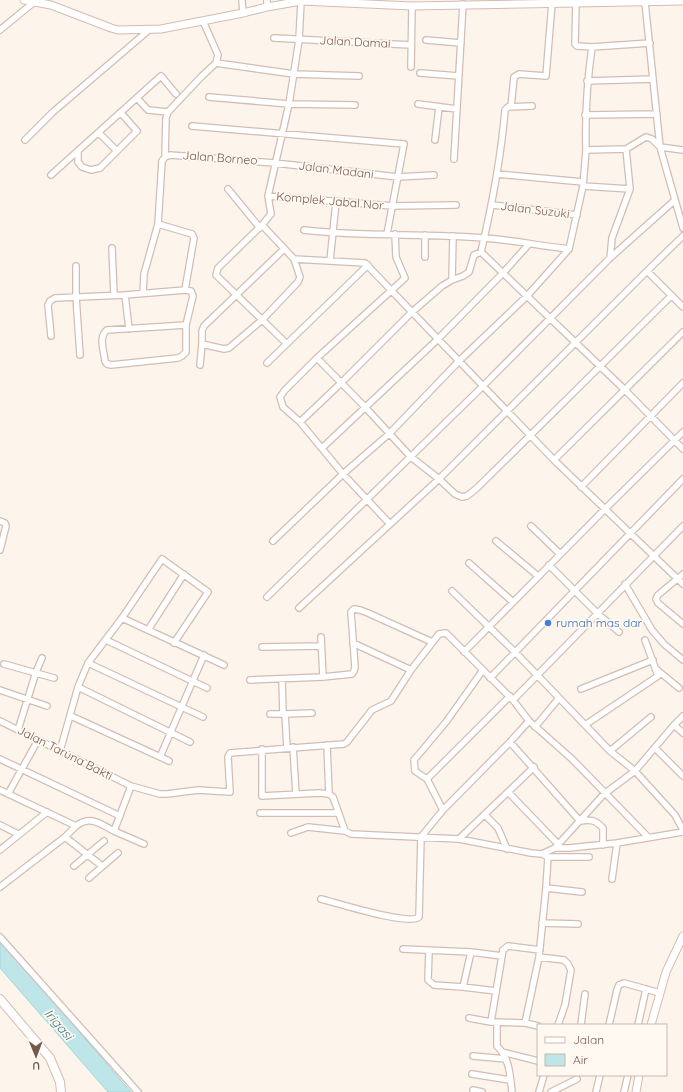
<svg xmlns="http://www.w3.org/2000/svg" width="683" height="1092" font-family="Quicksand,sans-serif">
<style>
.water{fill:#bee5e8;stroke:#a4d6da}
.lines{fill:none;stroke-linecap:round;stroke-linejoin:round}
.minor-casing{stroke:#d3bdb2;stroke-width:8}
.tertiary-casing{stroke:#d3bdb2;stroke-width:9}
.secondary-casing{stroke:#d6bdaf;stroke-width:10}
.minor{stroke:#fff;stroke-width:5.5}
.tertiary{stroke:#fff;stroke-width:7}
.secondary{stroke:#fff;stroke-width:8}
.shop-dot{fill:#3f7fe0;stroke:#fff9f2;stroke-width:1.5}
.labels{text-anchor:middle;stroke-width:3.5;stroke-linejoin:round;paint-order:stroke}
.street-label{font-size:12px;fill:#79584c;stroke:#fff9f2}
.shop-label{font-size:12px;fill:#366cbe;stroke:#fff9f2;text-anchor:start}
.water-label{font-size:13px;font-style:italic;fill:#3f797e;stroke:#fff9f2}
</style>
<rect width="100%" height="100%" fill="#fdf4eb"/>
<path class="water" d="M 0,940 L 131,1092 L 108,1092 L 0,968 Z"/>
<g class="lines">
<defs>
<path id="minor" d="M 242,0 L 243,13
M 645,2 L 660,147
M 576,3 L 575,44 L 577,46 L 592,47 C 587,82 585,115 586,150
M 267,7 L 267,0
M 0,30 L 33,3
M 274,38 L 411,45
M 426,40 L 461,43
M 592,47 L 650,43
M 216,63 L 294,74 L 359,76
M 411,67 L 412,6
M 420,73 L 459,76
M 587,81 L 653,79
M 209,97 L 289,104 L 355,105
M 137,98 L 148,110 L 168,112
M 418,104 L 457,109
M 511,107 L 514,77 L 519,74 L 546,76 L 552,3
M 585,115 L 657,114
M 192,126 L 404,144 L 387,234
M 99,133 L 117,151
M 25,140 L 53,112 L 149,30
M 435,140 L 439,107
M 683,150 L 660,147 L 683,228
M 78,151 L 78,162 L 82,167 L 91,170 L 100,168 L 137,131 L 121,113
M 165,157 L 170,155 L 275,163 L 398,177 L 434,175
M 454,159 L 463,4
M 497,174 L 583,182
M 51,175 L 161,76 L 176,94
M 583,186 L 630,189
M 228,189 L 260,228
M 268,196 L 393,206 L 456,205
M 493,205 L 577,215
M 158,224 L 192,234 L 194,238 L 185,290
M 262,225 L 294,259 L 365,263 L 554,460 L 683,584
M 304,230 C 364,237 424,233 484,238 C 512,240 541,246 569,249
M 425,235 L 425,257
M 683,236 L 647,271 L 683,307
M 112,248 L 114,295
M 284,249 L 204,326 L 202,331 L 202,344 L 224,349 L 229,348 L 262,320 L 298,282 L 300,277 L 294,259
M 481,252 L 625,390 L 683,449
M 481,252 C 492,205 501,158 505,110 L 508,107 L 532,106
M 610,258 L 612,238 L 630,189 L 626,149
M 330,261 L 336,202
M 76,266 L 76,297 L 80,355
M 452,280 L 453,236
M 143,293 L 144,274 L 158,224 L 162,161 L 165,157 L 166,118 L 168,112 L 202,76 L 216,63 L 218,55 L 203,21
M 125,295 L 185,290 L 191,291 L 193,296 L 186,325 L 186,352 L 182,356 L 178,358 L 111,365 L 107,364 L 105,361 C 104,351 98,337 107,330 L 186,325
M 51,336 L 48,305 L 50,301 L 55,298 L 125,295 L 129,329
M 287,344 L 216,275 L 218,268 L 262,225 L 271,214 L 268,196 L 289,104 L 299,40 L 301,1
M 317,358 L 365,407 L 411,457 L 439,479 L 455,494 L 462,497 L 467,496 L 477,488 L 671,296
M 267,363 L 368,265
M 200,365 L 202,344
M 300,422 L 341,383 L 412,312 L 442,286 L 452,280 L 463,276 L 469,272 L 474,255 L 481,252
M 322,448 L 438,339 L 503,273 L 529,244
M 554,460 L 683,332
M 581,487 L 683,383
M 0,521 L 5,523 L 6,526 L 0,550
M 390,524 L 343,474 L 300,422 L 283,407 L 280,397 L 285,390 L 317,358 L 405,278 L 396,257 L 395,234
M 531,526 L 560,554
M 273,541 L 343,474 L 390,433 L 459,361 L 527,296 L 569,249 L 583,186 L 586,150 L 626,149 L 646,137 L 652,139 L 660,147
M 496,541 L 538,576
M 469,563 L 513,602
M 549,565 L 597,613 L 619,632
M 683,574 L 658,595 L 656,599 L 658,603 L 683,624
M 625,584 L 652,630 L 664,644 L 683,660
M 452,591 L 515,652 L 610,751 L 635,771 L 675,815 L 683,830
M 267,597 L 483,386 L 610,258 L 675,200
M 299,608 L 439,479 L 647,271
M 122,618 L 224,665
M 148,630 L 184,574
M 321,637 L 323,677
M 106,640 L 207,688
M 353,643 L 411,670 L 439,634 L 446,633 L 513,700 L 529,721 L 572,759 L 648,837
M 262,647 L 321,646
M 464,652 L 604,510 L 683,432
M 88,663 L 203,717
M 4,664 L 54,678
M 656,669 L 679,688
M 490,678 L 683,479
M 282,679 L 283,714 L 285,714 L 287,748
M 250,680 L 323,677 L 352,674 L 354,671 L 355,667 L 351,612 L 354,609 L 360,610 L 368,613 L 432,642
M 78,687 L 190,742
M 581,689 L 653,660
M 0,690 L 47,706
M 513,700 L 683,526
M 270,714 L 283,714
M 285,714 L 312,713
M 71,716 L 169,761
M 0,721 L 131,786 L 160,794 L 167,794 L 198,790 L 230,792 L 228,757 L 230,753 L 344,744 L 347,742 L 372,710 L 391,701 L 411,670
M 585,725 L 658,676 L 645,640
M 674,725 L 683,733
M 535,727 L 559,698
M 18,730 L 36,672 L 42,658
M 510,742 L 580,821 C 591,819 595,820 603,828 L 603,845
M 327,745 L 329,794
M 293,747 L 296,794
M 655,748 L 683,776
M 262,749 L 262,796 L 319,793 L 329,794 L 333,797 L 345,831 L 351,834 L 459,839 L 531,853 L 542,854 L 555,848 L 569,848 L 617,843 L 683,832
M 60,751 L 78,687 L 88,663 L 122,618 L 162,559 L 208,592 L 174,643
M 610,751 L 651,717
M 160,757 L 204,655
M 0,759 L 120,816
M 427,779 L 415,771 L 414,760 L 446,722 L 483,670
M 0,790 L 76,826 L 65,837 L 0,887
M 509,793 L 559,845
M 8,794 L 38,740
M 443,810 L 427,779 L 510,696
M 260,813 L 338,813
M 485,815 L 498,828 L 507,849
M 0,825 L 18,834
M 76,826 C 91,815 100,824 114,831 L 131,786
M 114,831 L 144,844
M 291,833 L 308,827 L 345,831
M 65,837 L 102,866
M 459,839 L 534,767
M 555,848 L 604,794 L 635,771 L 674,725 L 683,716
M 0,850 L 47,812
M 548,857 L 589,857
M 74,866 L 104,841
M 89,878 L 118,853
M 612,879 L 617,843
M 546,888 L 582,892
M 321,899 C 337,903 408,926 419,917 L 421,837 L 443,810 L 510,742 L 529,721
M 542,923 L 578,924
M 0,937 L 138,1092
M 403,949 L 471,952 L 502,956 L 491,1022 L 469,1018
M 429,951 L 428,980 L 434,985 L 463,987
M 471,952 L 463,987 L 496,991
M 502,956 L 503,950 L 508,946 L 540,950
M 539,957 L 564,960 L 568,964 L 571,970 L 565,1005 L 558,1025
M 491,1022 L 525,1023 L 539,957 L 546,888 L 548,857 L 542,854
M 497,1022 L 497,1046 C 510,1059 510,1075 512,1092
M 525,1023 L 538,1026
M 581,1025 L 585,994
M 609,1025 L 617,990 L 619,985 L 624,983 L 660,993
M 638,1025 L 646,989
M 502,1052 L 538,1061
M 473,1056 L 506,1059
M 472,1074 L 510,1080
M 473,1090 L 482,1092
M 539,1092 L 544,1075
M 551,1092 L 577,1079
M 596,1092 L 600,1075
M 624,1092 L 628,1075"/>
<path id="tertiary" d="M 24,0 L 51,5 L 111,28 L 118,30 L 161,29 L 243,13 L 267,7 L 301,1 L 412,6 L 683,1
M 651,1025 L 666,972 L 683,936
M 636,1092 L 639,1075"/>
<path id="secondary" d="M 0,999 L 50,1058 L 60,1082 L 61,1092"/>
</defs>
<use href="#minor" class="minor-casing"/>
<use href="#tertiary" class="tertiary-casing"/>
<use href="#secondary" class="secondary-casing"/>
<use href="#minor" class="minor"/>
<use href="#tertiary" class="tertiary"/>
<use href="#secondary" class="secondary"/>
</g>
<circle class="shop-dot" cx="548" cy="623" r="4"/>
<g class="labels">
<g class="street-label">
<text transform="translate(355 42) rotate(3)" y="4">Jalan Damai</text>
<text transform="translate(220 158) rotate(4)" y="4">Jalan Borneo</text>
<text transform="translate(336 170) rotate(7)" y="4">Jalan Madani</text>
<text transform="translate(330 201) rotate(5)" y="4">Komplek Jabal Nor</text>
<text transform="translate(535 210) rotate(7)" y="4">Jalan Suzuki</text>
<text transform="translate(65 753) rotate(27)" y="4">Jalan Taruna Bakti</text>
</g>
<g class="shop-label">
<text x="556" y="627">rumah mas dar</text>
</g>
<g class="water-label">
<text transform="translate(59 1024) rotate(49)" y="5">Irigasi</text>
</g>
</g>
<rect x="537" y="1024" width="130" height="52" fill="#fff9f2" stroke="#c9b9b0"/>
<rect x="545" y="1037" width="20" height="6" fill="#ffffff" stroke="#c9b9b0"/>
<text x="573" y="1044" font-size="12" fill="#79584c">Jalan</text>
<rect x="545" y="1054" width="20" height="12" fill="#bee5e8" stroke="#c9b9b0"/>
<text x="573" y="1064" font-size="12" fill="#79584c">Air</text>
<g transform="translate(36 1056) rotate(179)" stroke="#fff9f2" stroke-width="3" paint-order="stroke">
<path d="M0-3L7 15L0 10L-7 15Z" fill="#79584c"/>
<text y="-6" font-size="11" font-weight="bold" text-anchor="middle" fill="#79584c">U</text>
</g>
</svg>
